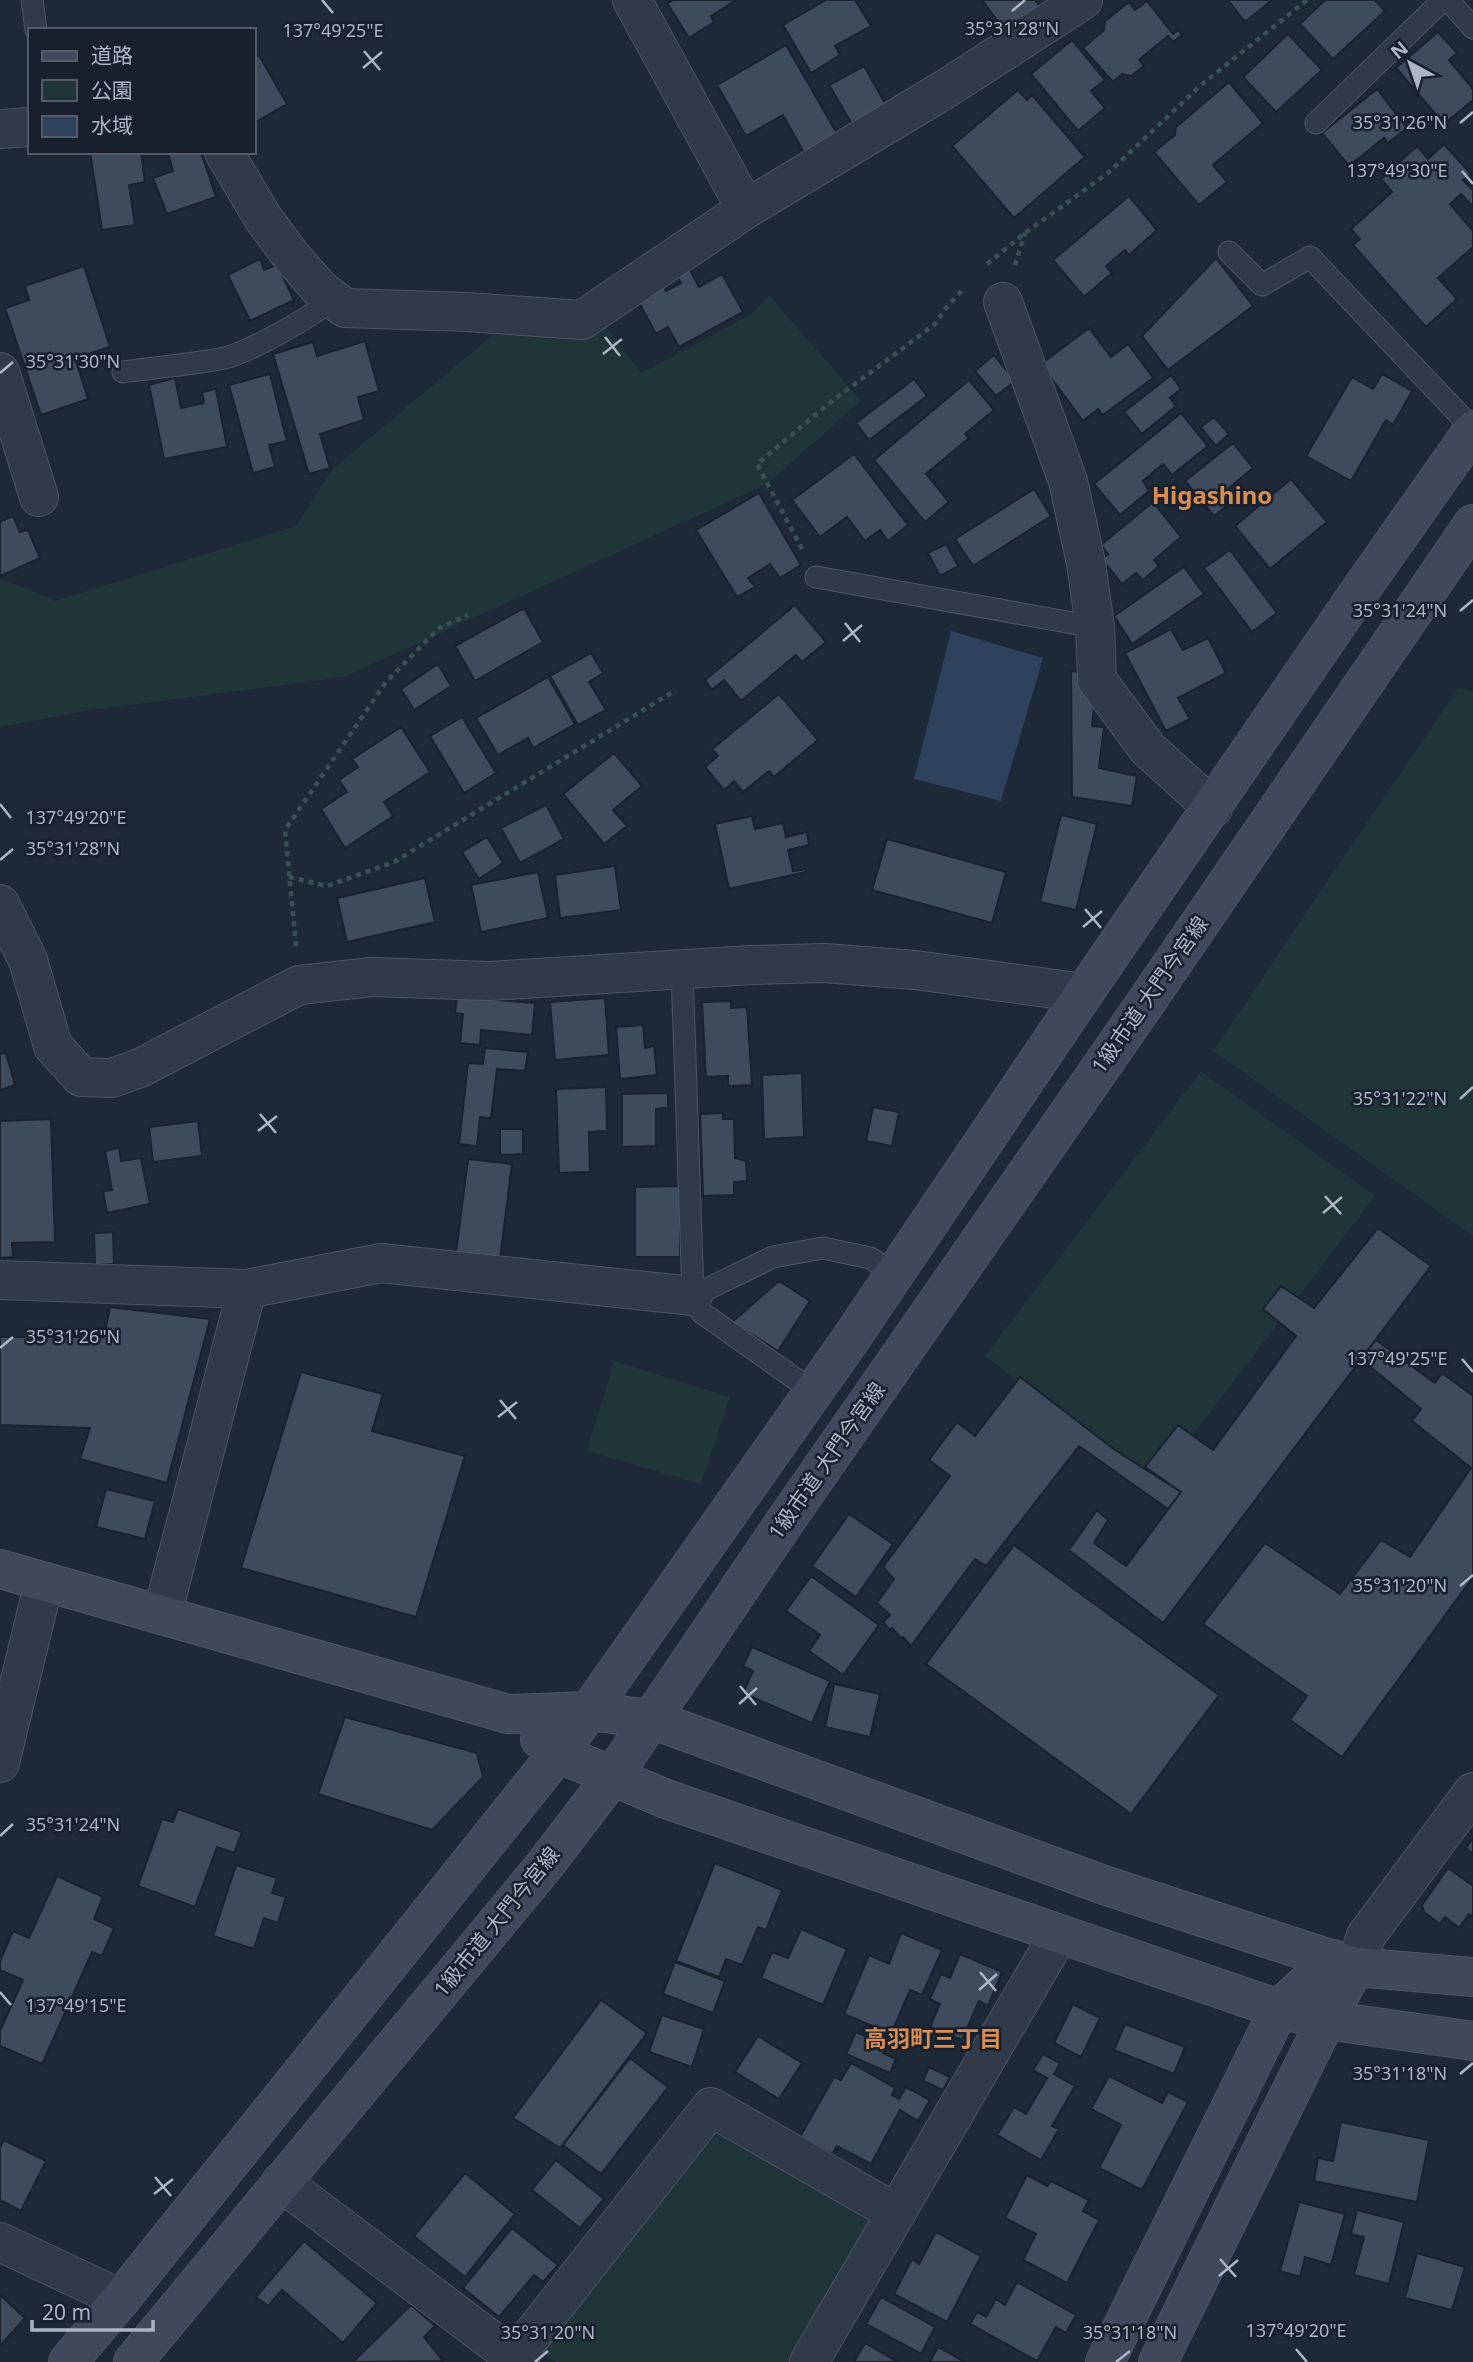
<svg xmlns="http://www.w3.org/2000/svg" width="1473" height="2362" font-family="'Noto Sans','Noto Sans JP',sans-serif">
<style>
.green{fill:#203538}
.water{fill:#2e425e}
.building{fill:#3e4b5d;stroke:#19222e;stroke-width:2}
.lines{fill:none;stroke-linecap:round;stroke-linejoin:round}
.lane-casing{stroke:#4c5563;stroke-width:23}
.street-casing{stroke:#4c5563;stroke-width:40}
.secondary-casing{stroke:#4c5563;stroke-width:40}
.path{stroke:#3a5153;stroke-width:4.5;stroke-dasharray:5 5;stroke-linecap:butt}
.lane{stroke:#313a48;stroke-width:21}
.street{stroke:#313a48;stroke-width:38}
.secondary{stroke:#3f495b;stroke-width:38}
.ticks{fill:none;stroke:#abb5c5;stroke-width:2.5}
.labels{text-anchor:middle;stroke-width:5;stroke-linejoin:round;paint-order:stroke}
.street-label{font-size:21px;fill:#abb5c5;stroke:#17202c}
.neighbourhood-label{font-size:23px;font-weight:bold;fill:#db8d51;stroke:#17202c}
.quarter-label{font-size:24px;font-weight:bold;fill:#db8d51;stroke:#17202c}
.ticks-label{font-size:18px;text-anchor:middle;fill:#abb5c5;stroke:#17202c;stroke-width:5;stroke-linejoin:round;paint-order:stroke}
</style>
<rect width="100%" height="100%" fill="#1e2937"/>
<path class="green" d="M 769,295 L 861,401 L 767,484 L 344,677 L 85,711 L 0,727 L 0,580 L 3,579 L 55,601 L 296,526 L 332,470 L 508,322 L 586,300 L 641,373 L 750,315 Z
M 1458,688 L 1473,691 L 1473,1236 L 1213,1051 Z
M 1201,1071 L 1375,1196 L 1154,1486 L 985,1356 Z
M 614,1361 L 730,1397 L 701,1484 L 587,1451 Z
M 718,2126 L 871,2214 L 872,2227 L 793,2362 L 556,2362 L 540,2352 Z"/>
<path class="water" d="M 951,631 L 1043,658 L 1001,801 L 914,779 Z"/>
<path class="building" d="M 673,0 L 736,0 L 711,16 L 714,22 L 689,38 L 667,3 Z
M 826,0 L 855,0 L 871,26 L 835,46 L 840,55 L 811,73 L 783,25 Z
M 982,0 L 1035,0 L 1042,9 L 1007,34 Z
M 1228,0 L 1272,0 L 1245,22 Z
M 1325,0 L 1375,0 L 1385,11 L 1333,59 L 1300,24 Z
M 1147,1 L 1173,34 L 1178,30 L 1182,35 L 1173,42 L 1168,36 L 1139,60 L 1144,66 L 1131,76 L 1122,74 L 1113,82 L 1083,48 L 1104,30 L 1105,21 L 1129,2 L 1135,10 Z
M 1438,32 L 1457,53 L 1449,60 L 1473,89 L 1473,100 L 1444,124 L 1396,68 Z
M 1288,34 L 1322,70 L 1276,112 L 1243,77 Z
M 1072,40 L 1105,80 L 1091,91 L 1105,108 L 1078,131 L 1031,74 Z
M 786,45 L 839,137 L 806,156 L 783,115 L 746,136 L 717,85 Z
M 259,55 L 287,104 L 254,123 L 254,58 Z
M 864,66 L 886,105 L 852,124 L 829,85 Z
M 1229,82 L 1263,123 L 1213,165 L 1227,182 L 1199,205 L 1154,152 L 1175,135 L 1176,127 Z
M 1377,89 L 1407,128 L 1388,143 L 1384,138 L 1349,166 L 1322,133 Z
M 1018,90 L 1027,100 L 1032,95 L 1085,157 L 1014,218 L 952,146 Z
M 1444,144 L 1471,174 L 1463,180 L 1473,190 L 1473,207 L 1461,194 L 1450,204 L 1473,231 L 1473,247 L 1438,278 L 1457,299 L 1426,327 L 1353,245 L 1360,239 L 1351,229 L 1392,192 L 1381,179 L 1417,146 L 1428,159 Z
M 90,152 L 141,152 L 145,182 L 129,185 L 135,225 L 102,230 Z
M 201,152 L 216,197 L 167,214 L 153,178 L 173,171 L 168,153 Z
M 1129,196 L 1157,230 L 1129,255 L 1125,250 L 1106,266 L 1112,273 L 1084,297 L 1053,260 Z
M 1216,258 L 1253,306 L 1168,370 L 1142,336 Z
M 260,259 L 264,270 L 277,265 L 294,300 L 250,321 L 228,275 Z
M 84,266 L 110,347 L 75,358 L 88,399 L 41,415 L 5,308 L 29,300 L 25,286 Z
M 688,266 L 699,287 L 722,274 L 743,312 L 679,347 L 668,327 L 656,334 L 634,293 L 659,279 L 666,291 L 681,283 L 675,272 Z
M 1089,328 L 1111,357 L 1128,344 L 1153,378 L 1103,415 L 1098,409 L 1083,421 L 1041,364 Z
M 365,341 L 379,391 L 358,397 L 364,420 L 320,434 L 330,468 L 309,474 L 273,354 L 313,342 L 317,356 Z
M 994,355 L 1015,381 L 996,396 L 975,371 Z
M 270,374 L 287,441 L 269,445 L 275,467 L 253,473 L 229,385 Z
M 1382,374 L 1412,391 L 1393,425 L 1386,420 L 1351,481 L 1306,456 L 1352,377 L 1373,389 Z
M 1171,375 L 1181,389 L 1170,398 L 1176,406 L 1142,434 L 1124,412 Z
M 175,378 L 181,408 L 204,403 L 202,392 L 216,389 L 227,447 L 164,459 L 149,385 Z
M 914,379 L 927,396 L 869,440 L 856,423 Z
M 969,380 L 994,410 L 965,434 L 969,438 L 926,474 L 949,502 L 925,522 L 874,460 Z
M 1181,413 L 1208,446 L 1172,475 L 1163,464 L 1143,481 L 1149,491 L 1120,515 L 1094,484 Z
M 1214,417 L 1229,434 L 1216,446 L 1201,427 Z
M 1233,443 L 1253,468 L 1229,488 L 1237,498 L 1214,516 L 1185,481 Z
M 854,454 L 908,525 L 888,541 L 880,530 L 865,541 L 847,517 L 820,537 L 792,500 Z
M 1291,479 L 1327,522 L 1270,569 L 1235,526 Z
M 1034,489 L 1051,516 L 973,566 L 955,539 Z
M 759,493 L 801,565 L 780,578 L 770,564 L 748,578 L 755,587 L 737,597 L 696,530 Z
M 1153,502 L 1181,537 L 1154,560 L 1159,566 L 1143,580 L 1136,573 L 1122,584 L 1102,559 L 1108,554 L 1101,545 Z
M 13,516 L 20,532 L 28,530 L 40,558 L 0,576 L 0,522 Z
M 946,544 L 958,566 L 940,576 L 928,553 Z
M 1230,550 L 1277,613 L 1252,632 L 1204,568 Z
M 1184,567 L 1204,594 L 1132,644 L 1114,616 Z
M 795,605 L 826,642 L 802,662 L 796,655 L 741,701 L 724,680 L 712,690 L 705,680 Z
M 524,608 L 543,642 L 475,681 L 455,646 Z
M 1171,629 L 1183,650 L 1208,638 L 1226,673 L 1178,698 L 1190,719 L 1166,731 L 1125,653 Z
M 591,653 L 603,673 L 589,682 L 606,710 L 578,725 L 550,676 Z
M 438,664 L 451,686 L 414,710 L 401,689 Z
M 1071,671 L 1090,673 L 1095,700 L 1092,726 L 1104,727 L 1099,768 L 1137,776 L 1132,806 L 1072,797 Z
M 548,677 L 575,724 L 533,748 L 528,738 L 498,755 L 476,718 Z
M 779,694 L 818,740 L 774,777 L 769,771 L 743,792 L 734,781 L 724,790 L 705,767 L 718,756 L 712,749 Z
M 462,717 L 496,773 L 464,793 L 430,736 Z
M 401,727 L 430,772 L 384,802 L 393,816 L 345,848 L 321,809 L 347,792 L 339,780 L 358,767 L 352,759 Z
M 614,753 L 642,786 L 613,810 L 627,826 L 604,844 L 563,794 Z
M 546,805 L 564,839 L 520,863 L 501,828 Z
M 1061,815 L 1097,824 L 1076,910 L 1040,902 Z
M 752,816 L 755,829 L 783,823 L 786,837 L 807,832 L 809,845 L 788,850 L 793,871 L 806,869 L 806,872 L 729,889 L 715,824 Z
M 487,837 L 503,863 L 479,879 L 462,852 Z
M 887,839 L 1006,872 L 992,923 L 872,890 Z
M 615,866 L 621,910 L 560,918 L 555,875 Z
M 538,872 L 548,918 L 481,932 L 471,885 Z
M 425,878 L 435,922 L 347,942 L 337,898 Z
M 457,997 L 535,1003 L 532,1035 L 481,1030 L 480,1045 L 460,1043 L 463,1014 L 455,1013 Z
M 605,998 L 609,1055 L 555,1060 L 550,1002 Z
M 731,1001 L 731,1008 L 747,1007 L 752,1085 L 728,1086 L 728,1076 L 706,1077 L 702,1002 Z
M 643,1025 L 645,1048 L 654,1046 L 657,1075 L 620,1079 L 616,1027 Z
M 485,1048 L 528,1052 L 525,1071 L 497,1069 L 491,1118 L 480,1117 L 477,1146 L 459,1144 L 468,1063 L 483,1064 Z
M 6,1053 L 15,1085 L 0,1090 L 0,1054 Z
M 802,1073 L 804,1137 L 764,1139 L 762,1075 Z
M 606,1087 L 607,1131 L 589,1132 L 590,1172 L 559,1173 L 556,1089 Z
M 668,1093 L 668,1108 L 656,1109 L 656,1146 L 622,1147 L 622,1094 Z
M 873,1107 L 899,1112 L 892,1146 L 866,1141 Z
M 723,1113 L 723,1119 L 734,1119 L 735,1158 L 746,1161 L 747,1181 L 734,1182 L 734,1195 L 703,1196 L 700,1114 Z
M 51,1119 L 55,1242 L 12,1243 L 13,1257 L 0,1258 L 0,1121 Z
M 198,1121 L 202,1156 L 153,1162 L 149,1127 Z
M 500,1129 L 523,1129 L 523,1154 L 500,1155 Z
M 119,1148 L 121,1161 L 141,1158 L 150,1204 L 107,1213 L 103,1191 L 112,1190 L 105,1151 Z
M 468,1159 L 512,1164 L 500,1259 L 456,1253 Z
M 680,1186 L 680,1257 L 635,1257 L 635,1187 Z
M 1378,1228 L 1431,1266 L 1163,1623 L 1069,1550 L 1097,1510 L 1108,1520 L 1094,1543 L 1126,1566 L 1181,1492 L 1145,1467 L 1178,1425 L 1213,1450 L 1296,1336 L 1263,1309 L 1281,1286 L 1314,1308 Z
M 113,1232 L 114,1264 L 95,1265 L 94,1233 Z
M 779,1281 L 810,1301 L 778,1351 L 732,1322 Z
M 110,1307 L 210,1319 L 167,1483 L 80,1459 L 90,1428 L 0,1425 L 0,1337 L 104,1337 Z
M 1376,1340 L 1435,1383 L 1442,1373 L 1473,1396 L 1473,1577 L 1342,1757 L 1290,1720 L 1307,1696 L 1203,1624 L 1265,1543 L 1340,1594 L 1381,1540 L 1410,1557 L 1471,1468 L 1412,1421 L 1421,1409 L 1361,1359 Z
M 301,1372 L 383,1394 L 372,1431 L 465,1456 L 416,1617 L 241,1568 Z
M 1020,1377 L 1115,1450 L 1181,1492 L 1168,1509 L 1079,1446 L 986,1566 L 975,1559 L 911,1646 L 903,1637 L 901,1638 L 892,1628 L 890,1630 L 883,1622 L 890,1615 L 877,1603 L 894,1579 L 883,1567 L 950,1476 L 929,1460 L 957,1422 L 975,1436 Z
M 106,1489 L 155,1501 L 145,1539 L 96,1527 Z
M 849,1514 L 893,1544 L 856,1597 L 812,1566 Z
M 1014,1545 L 1219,1695 L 1131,1814 L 926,1664 Z
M 811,1576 L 879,1625 L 843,1675 L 809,1651 L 820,1635 L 786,1611 Z
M 752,1647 L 830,1681 L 812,1723 L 743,1693 L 753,1671 L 743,1666 Z
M 834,1684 L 880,1694 L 870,1737 L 825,1727 Z
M 345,1717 L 477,1753 L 483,1777 L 432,1830 L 318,1794 Z
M 178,1809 L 242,1832 L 234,1853 L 217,1847 L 195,1907 L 138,1886 L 162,1819 L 173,1822 Z
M 1473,1838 L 1473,1854 L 1466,1848 Z
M 715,1863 L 782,1890 L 766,1930 L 758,1927 L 742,1965 L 726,1959 L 719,1977 L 676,1961 Z
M 236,1865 L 277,1878 L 272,1893 L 286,1897 L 278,1923 L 264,1918 L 254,1949 L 213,1936 Z
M 1448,1868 L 1473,1886 L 1473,1917 L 1469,1914 L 1459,1928 L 1445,1917 L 1440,1924 L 1424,1912 L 1422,1905 Z
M 57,1876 L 103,1897 L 94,1919 L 114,1928 L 102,1956 L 92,1952 L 42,2064 L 0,2046 L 0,2031 L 23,1980 L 0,1970 L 0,1961 L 13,1931 L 29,1938 Z
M 801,1929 L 847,1949 L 823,2005 L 761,1978 L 772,1952 L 788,1958 Z
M 901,1933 L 942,1950 L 922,1995 L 910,1990 L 891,2034 L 844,2014 L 869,1955 L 889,1964 Z
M 960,1954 L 1002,1972 L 988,2006 L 979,2001 L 962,2040 L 930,2027 L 940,2004 L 930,1999 L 941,1974 L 950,1978 Z
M 675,1962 L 725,1981 L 713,2013 L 663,1994 Z
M 601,2000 L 647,2033 L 560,2148 L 513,2118 Z
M 1073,2004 L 1100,2018 L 1081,2057 L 1054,2043 Z
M 662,2015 L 704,2029 L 692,2067 L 649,2052 Z
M 1125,2024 L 1185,2047 L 1174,2074 L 1114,2050 Z
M 856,2032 L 886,2045 L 883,2053 L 896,2059 L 890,2073 L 846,2054 Z
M 758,2036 L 802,2063 L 779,2099 L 735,2072 Z
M 1043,2054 L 1060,2063 L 1054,2074 L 1075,2086 L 1052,2126 L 1059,2129 L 1041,2160 L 997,2135 L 1014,2107 L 1026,2114 L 1047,2078 L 1033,2070 Z
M 630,2058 L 668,2087 L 601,2174 L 563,2145 Z
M 851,2063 L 895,2088 L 892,2095 L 899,2099 L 906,2087 L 930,2100 L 918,2121 L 900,2110 L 871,2164 L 837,2146 L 832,2154 L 800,2137 L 834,2077 L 841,2080 Z
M 929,2067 L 950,2077 L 943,2090 L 923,2081 Z
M 1109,2076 L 1162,2103 L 1168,2092 L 1188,2102 L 1142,2190 L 1099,2168 L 1121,2125 L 1091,2109 Z
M 1341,2122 L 1429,2140 L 1417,2202 L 1314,2181 L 1318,2158 L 1333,2161 Z
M 4,2140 L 46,2161 L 21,2211 L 0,2200 L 0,2147 Z
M 556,2160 L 604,2199 L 580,2228 L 532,2190 Z
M 465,2173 L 515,2214 L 465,2277 L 414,2236 Z
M 1027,2175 L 1047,2186 L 1051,2181 L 1089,2200 L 1083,2211 L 1099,2220 L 1067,2283 L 1023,2260 L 1036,2234 L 1005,2218 Z
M 1299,2202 L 1345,2214 L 1331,2265 L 1305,2257 L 1300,2277 L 1280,2271 Z
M 1357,2210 L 1404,2222 L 1389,2284 L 1354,2275 L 1364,2237 L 1351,2234 Z
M 512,2228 L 558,2265 L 543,2282 L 534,2275 L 499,2317 L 463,2288 Z
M 936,2232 L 981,2256 L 947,2322 L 894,2294 L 912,2259 L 919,2264 Z
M 304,2241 L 377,2303 L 343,2343 L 282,2290 L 268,2306 L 256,2297 Z
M 1417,2253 L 1465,2267 L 1452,2310 L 1405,2298 Z
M 1017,2282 L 1076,2315 L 1066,2333 L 1056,2327 L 1037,2361 L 970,2324 L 977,2312 L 986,2317 L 996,2299 L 1005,2305 Z
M 0,2295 L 25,2318 L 0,2346 Z
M 881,2297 L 935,2327 L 921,2354 L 866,2324 Z
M 411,2305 L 435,2326 L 424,2337 L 443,2361 L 353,2362 Z
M 865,2343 L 898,2362 L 854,2362 Z
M 938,2347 L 965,2362 L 930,2362 Z"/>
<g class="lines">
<defs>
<path id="lane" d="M 32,0 L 36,30
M 1448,0 L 1473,28
M 1316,123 L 1443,0
M 1229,252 L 1262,285 L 1310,257 L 1473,429
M 123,372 C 156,367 191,365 224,358 C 247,353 317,315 332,298
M 816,577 L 1095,627
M 682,969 L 693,1296 L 702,1313 L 814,1392
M 693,1296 L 773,1257 L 823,1248 L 870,1258 L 895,1274"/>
<path id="street" d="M 632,0 L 746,209
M 0,129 L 30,127
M 224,152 L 263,218 L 292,257 L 320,289 L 345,308 L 467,312 L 582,320 L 746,209 L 947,88 L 1083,0
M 1003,302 L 1068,481 L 1086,563 L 1095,627 L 1097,680 L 1148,749 L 1213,808
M 0,372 L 39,497
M 0,904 L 28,960 L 53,1046 L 81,1077 L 112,1078 L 140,1068 L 299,985 L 372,977 L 490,981 L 751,965 L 824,963 L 915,970 L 1084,993
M 0,1280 L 247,1289 L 381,1263 L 693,1296
M 162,1615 L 247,1289
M 0,1763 L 44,1582
M 1355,1967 L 1366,1936 L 1473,1792
M 281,2182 L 520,2362
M 0,2242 L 121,2299
M 514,2358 L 711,2107 L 896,2213
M 809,2362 L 1059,1934"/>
<path id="secondary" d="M 0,1569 L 508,1714 L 589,1711 L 651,1719 L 1104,1885 L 1355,1967 L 1473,1977
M 540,1739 L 558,1753 L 666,1799 L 1279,2009 L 1326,2020 L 1473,2041
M 68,2362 L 121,2299 L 558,1753 L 589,1711 L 850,1340 L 1084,993 L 1357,595 L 1473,430
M 133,2362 L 544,1866 L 612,1777 L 786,1520 L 1142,1008 L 1473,524
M 1105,2362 L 1279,2009 L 1333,1959
M 1158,2362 L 1326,2020 L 1355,1967"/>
</defs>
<use href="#lane" class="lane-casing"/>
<use href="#street" class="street-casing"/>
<use href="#secondary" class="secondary-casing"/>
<path class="path" d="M 987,264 L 1025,233 L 1108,173 L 1201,85 L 1307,0
M 1015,265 L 1025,233
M 802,549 L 757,464 L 832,401 L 934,325 L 946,308 L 964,288
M 289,877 L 327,886 L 394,862 L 676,690
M 296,946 L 285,830 L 386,682 L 439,628 L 468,615"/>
<use href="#lane" class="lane"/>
<use href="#street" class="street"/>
<use href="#secondary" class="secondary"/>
</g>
<path class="ticks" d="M 322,0 L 333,13M 1012,11 L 1025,0M 364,51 L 380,70M 363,68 L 382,52M 1460,123 L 1473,112M 1462,171 L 1473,184M 605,337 L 620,356M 603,354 L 622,339M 0,373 L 13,362M 1460,611 L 1473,600M 845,623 L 860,642M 843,641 L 862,625M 0,804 L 11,818M 0,860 L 13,849M 1085,909 L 1101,928M 1083,927 L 1102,911M 1460,1099 L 1473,1087M 260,1114 L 276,1133M 258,1131 L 277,1116M 1325,1196 L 1341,1214M 1323,1213 L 1342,1197M 0,1348 L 13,1337M 1462,1359 L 1473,1372M 500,1400 L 516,1419M 498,1417 L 517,1402M 1460,1586 L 1473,1575M 740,1686 L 756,1705M 739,1704 L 757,1688M 0,1836 L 13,1824M 980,1972 L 996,1991M 979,1990 L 997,1974M 0,1992 L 11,2005M 1460,2074 L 1473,2063M 155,2177 L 171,2196M 154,2194 L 173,2179M 1220,2259 L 1236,2277M 1219,2276 L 1238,2260M 1296,2349 L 1307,2362M 535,2362 L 548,2351M 1116,2362 L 1130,2351"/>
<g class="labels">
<g class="street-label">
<text transform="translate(1150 995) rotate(-55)" y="7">1級市道 大門今宮線</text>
<text transform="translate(827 1461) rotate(-55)" y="7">1級市道 大門今宮線</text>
<text transform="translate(497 1922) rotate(-51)" y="7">1級市道 大門今宮線</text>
</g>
<g class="neighbourhood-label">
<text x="933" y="2047">高羽町三丁目</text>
</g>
<g class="quarter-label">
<text x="1212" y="504">Higashino</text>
</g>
</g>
<g class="ticks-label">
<text x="1012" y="35">35°31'28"N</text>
<text x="333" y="37">137°49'25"E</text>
<text x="1400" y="129">35°31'26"N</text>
<text x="1397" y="177">137°49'30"E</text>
<text x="73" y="368">35°31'30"N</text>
<text x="1400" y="617">35°31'24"N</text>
<text x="76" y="824">137°49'20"E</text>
<text x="73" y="855">35°31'28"N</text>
<text x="1400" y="1105">35°31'22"N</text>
<text x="73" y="1343">35°31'26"N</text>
<text x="1397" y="1365">137°49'25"E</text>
<text x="1400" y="1592">35°31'20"N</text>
<text x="73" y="1831">35°31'24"N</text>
<text x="76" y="2012">137°49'15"E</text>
<text x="1400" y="2080">35°31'18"N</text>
<text x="1296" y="2337">137°49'20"E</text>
<text x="548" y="2339">35°31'20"N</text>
<text x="1130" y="2339">35°31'18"N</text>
</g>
<rect x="28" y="28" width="228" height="126" fill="#17202c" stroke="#525c69" stroke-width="2"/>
<rect x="42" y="51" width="35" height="10" fill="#3f495b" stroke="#525c69" stroke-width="2"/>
<text x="91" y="63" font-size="21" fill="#abb5c5">道路</text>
<rect x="42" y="80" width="35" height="21" fill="#203538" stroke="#525c69" stroke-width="2"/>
<text x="91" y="98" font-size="21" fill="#abb5c5">公園</text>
<rect x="42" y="116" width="35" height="21" fill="#2e425e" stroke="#525c69" stroke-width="2"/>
<text x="91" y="133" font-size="21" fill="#abb5c5">水域</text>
<g transform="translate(1410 63) rotate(320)" stroke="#17202c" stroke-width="5" paint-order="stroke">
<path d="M0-5L12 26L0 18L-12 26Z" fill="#abb5c5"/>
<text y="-10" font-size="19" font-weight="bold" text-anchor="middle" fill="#abb5c5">N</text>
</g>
<path d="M32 2320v10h121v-10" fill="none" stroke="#abb5c5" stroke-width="3.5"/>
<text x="42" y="2320" font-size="21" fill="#abb5c5" stroke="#17202c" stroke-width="5" paint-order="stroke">20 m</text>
</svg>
